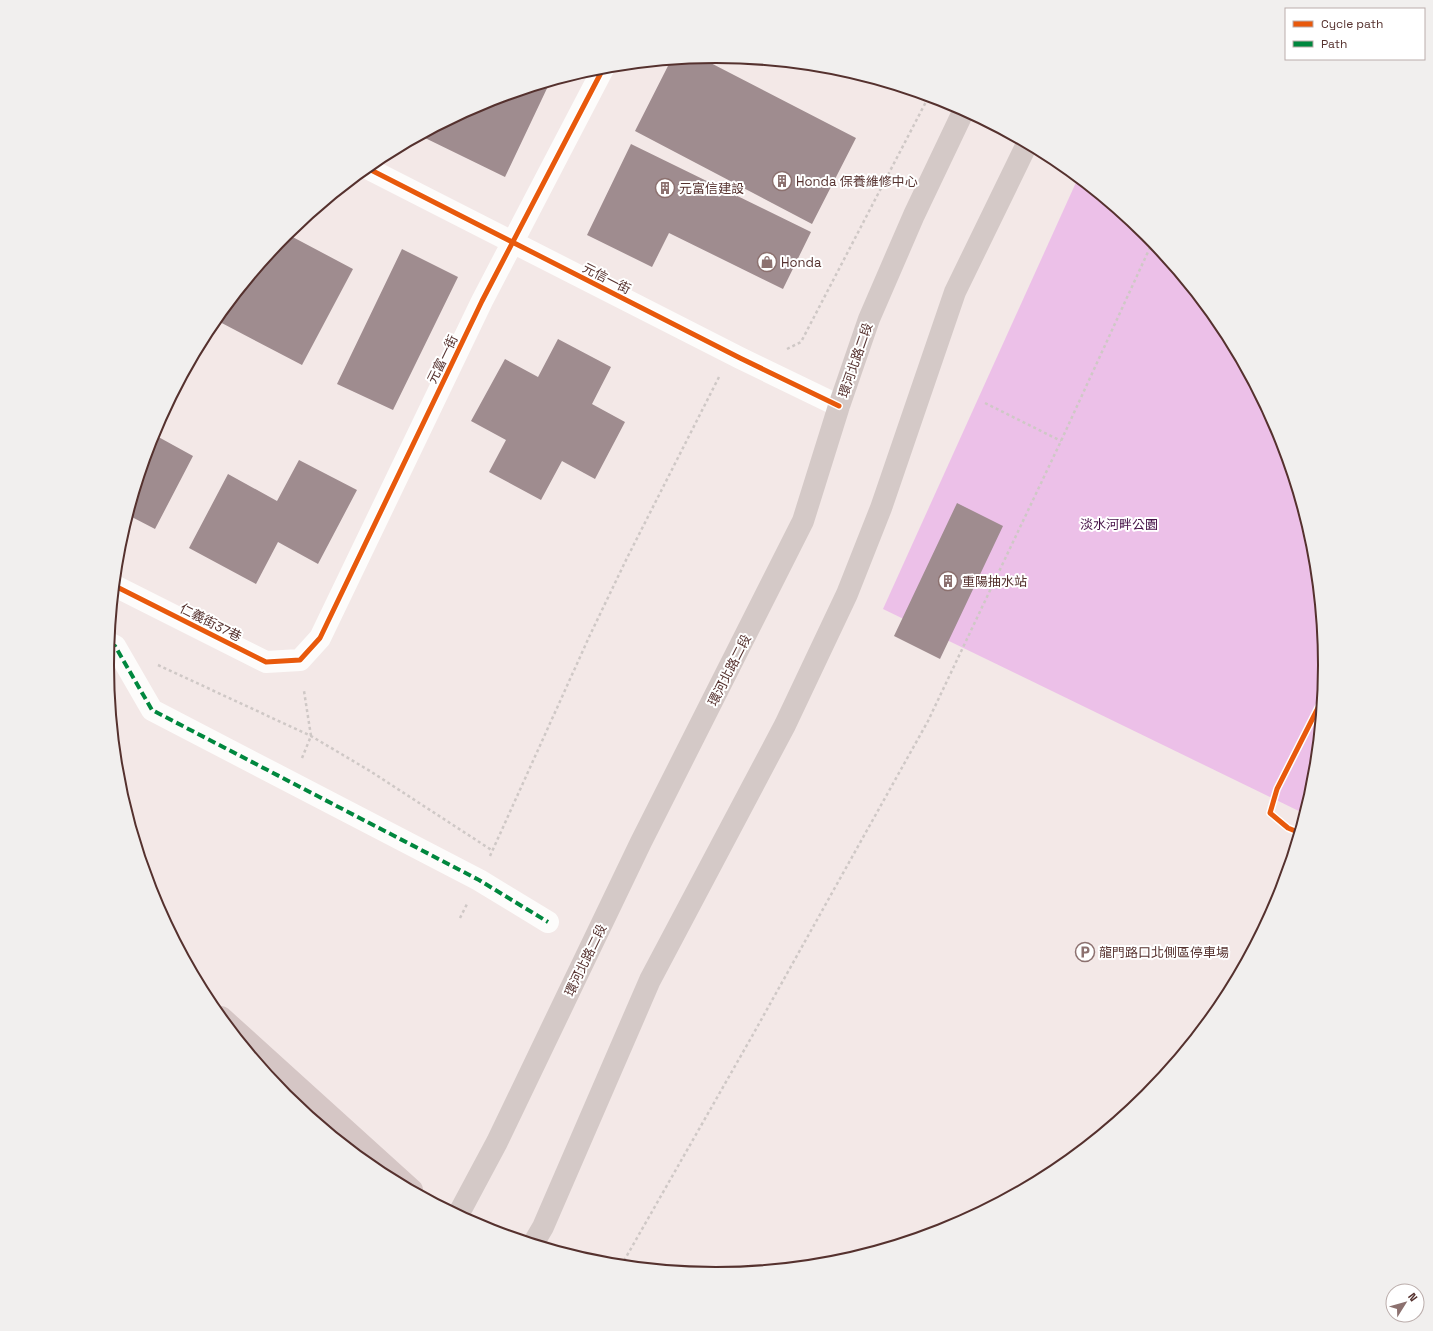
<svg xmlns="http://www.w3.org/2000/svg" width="1433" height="1331" font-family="'Space Grotesk','Noto Sans TC',sans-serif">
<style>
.green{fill:#ecc0e8}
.building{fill:#9f8c8f}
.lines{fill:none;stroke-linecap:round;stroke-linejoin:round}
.path{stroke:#cfc8c6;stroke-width:2.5;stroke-dasharray:3 3;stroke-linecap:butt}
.street{stroke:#fdfcfb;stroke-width:22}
.secondary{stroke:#d4c9c7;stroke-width:22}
.highway{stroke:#d5c6c5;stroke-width:22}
.quiet{stroke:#00873e;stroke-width:4;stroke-dasharray:8 4;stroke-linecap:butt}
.cycleway-casing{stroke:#fff;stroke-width:8}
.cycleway{stroke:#e8590c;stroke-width:5}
.labels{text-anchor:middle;stroke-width:4;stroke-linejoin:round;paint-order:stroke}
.poi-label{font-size:13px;fill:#55312e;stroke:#fff;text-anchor:start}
.street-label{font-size:13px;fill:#55312e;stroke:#fff}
.park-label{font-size:13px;fill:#451147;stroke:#fff}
.rim{fill:none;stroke:#55312e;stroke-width:2}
</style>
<rect width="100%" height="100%" fill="#f3e8e7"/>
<path class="green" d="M 1078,178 L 1148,235 L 1223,327 L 1280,432 L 1314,547 L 1326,666 L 1314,785 L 1305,814 L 883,609 Z"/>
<path class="building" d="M 701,58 L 856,138 L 812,224 L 635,131 L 671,60 Z
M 550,82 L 505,177 L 423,137 L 425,133 L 483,102 Z
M 631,144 L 811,232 L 783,289 L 669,233 L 652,267 L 587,235 Z
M 287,234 L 353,269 L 302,365 L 216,320 Z
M 402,249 L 458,277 L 393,410 L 337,384 Z
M 558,339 L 611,367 L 592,404 L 625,422 L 595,479 L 562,461 L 541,500 L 489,472 L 506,440 L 471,421 L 505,359 L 538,377 Z
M 153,434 L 193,456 L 155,529 L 128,515 Z
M 299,460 L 357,490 L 318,564 L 278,542 L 256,584 L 189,548 L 228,474 L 277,501 Z
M 957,503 L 1003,526 L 940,659 L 894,636 Z"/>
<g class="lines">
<path class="path" d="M 787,349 L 801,342 L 929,96
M 985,403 L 1061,441
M 158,665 L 311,736 L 370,771 L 493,851
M 302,758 L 311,736 L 304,691
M 490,856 L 590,635 L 627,558 L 719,377
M 460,918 L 467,904
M 621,1266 L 751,1038 L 928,721 L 1061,441 L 1153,241"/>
<path class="street" d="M 367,168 L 740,358 L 839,406
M 115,586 L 266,662 L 300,660 L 320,638 L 482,301 L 604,67
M 109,643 L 115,646 L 152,710 L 479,880 L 548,922"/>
<path class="secondary" d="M 458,1215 L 497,1142 L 641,842 L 803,521 L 839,406 L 869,319 L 914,215 L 964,110
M 533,1244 L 543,1227 L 650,980 L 785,725 L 847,594 L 881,508 L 955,292 L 1027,144"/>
<path class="highway" d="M 221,1017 L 412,1190"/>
<path class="quiet" d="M 109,643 L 115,646 L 152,710 L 479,880 L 548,922"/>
<defs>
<path id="cycleway" d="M 367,168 L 740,358 L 839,406
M 115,586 L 266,662 L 300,660 L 320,638 L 482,301 L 604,67
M 1300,833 L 1288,828 L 1270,813 L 1277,789 L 1323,698"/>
</defs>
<use href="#cycleway" class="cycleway-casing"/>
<use href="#cycleway" class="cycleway"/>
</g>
<defs>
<symbol id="building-ring" viewBox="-11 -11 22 22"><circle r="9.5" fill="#fff" stroke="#8c716f" stroke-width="1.5"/><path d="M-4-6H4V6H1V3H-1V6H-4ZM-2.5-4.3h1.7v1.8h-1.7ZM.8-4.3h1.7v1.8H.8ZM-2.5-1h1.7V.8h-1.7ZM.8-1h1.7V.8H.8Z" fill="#8c716f"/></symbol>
<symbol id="shop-ring" viewBox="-11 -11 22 22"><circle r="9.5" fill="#fff" stroke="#8c716f" stroke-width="1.5"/><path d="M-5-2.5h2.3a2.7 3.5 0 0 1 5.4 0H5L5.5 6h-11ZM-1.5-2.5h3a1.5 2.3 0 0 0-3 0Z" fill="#8c716f"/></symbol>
<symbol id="parking-ring" viewBox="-11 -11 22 22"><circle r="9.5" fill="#fff" stroke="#8c716f" stroke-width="1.5"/><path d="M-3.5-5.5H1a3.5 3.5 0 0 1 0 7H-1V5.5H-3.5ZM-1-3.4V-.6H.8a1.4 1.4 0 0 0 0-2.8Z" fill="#8c716f"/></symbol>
</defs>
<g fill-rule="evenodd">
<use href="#building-ring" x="771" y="170" width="22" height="22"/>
<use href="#building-ring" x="654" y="177" width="22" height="22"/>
<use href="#shop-ring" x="756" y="251" width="22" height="22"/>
<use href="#building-ring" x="937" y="570" width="22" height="22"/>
<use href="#parking-ring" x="1074" y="941" width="22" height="22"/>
</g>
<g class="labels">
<g class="poi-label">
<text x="796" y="186">Honda 保養維修中心</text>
<text x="679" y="193">元富信建設</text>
<text x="781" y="267">Honda</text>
<text x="962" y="586">重陽抽水站</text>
<text x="1099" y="957">龍門路口北側區停車場</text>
</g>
<g class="street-label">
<text transform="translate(607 278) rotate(27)" y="5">元信一街</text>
<text transform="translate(442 359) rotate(-64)" y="5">元富一街</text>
<text transform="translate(855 360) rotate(-71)" y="5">環河北路二段</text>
<text transform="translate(211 622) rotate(27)" y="5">仁義街37巷</text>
<text transform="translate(729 670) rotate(-63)" y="5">環河北路二段</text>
<text transform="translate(585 960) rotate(-64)" y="5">環河北路二段</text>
</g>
<g class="park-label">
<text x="1119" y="529">淡水河畔公園</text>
</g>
</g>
<path d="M0 0H1433V1331H0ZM114 665a602 602 0 1 1 1204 0a602 602 0 1 1-1204 0Z" fill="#f1efee" fill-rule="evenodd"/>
<path class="rim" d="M114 665a602 602 0 1 1 1204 0a602 602 0 1 1-1204 0Z"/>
<rect x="1285" y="8" width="140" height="52" fill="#ffffff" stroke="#bbadab"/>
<rect x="1293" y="21" width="20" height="6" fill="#e8590c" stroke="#bbadab"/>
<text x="1321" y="28" font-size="12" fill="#55312e">Cycle path</text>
<rect x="1293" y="41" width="20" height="6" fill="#00873e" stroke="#bbadab"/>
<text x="1321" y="48" font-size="12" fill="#55312e">Path</text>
<g transform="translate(1405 1303) rotate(53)"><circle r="19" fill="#ffffff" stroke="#bbadab"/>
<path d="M0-3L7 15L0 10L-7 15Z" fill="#8c716f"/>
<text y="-6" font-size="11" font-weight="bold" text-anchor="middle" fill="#55312e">N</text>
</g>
</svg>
